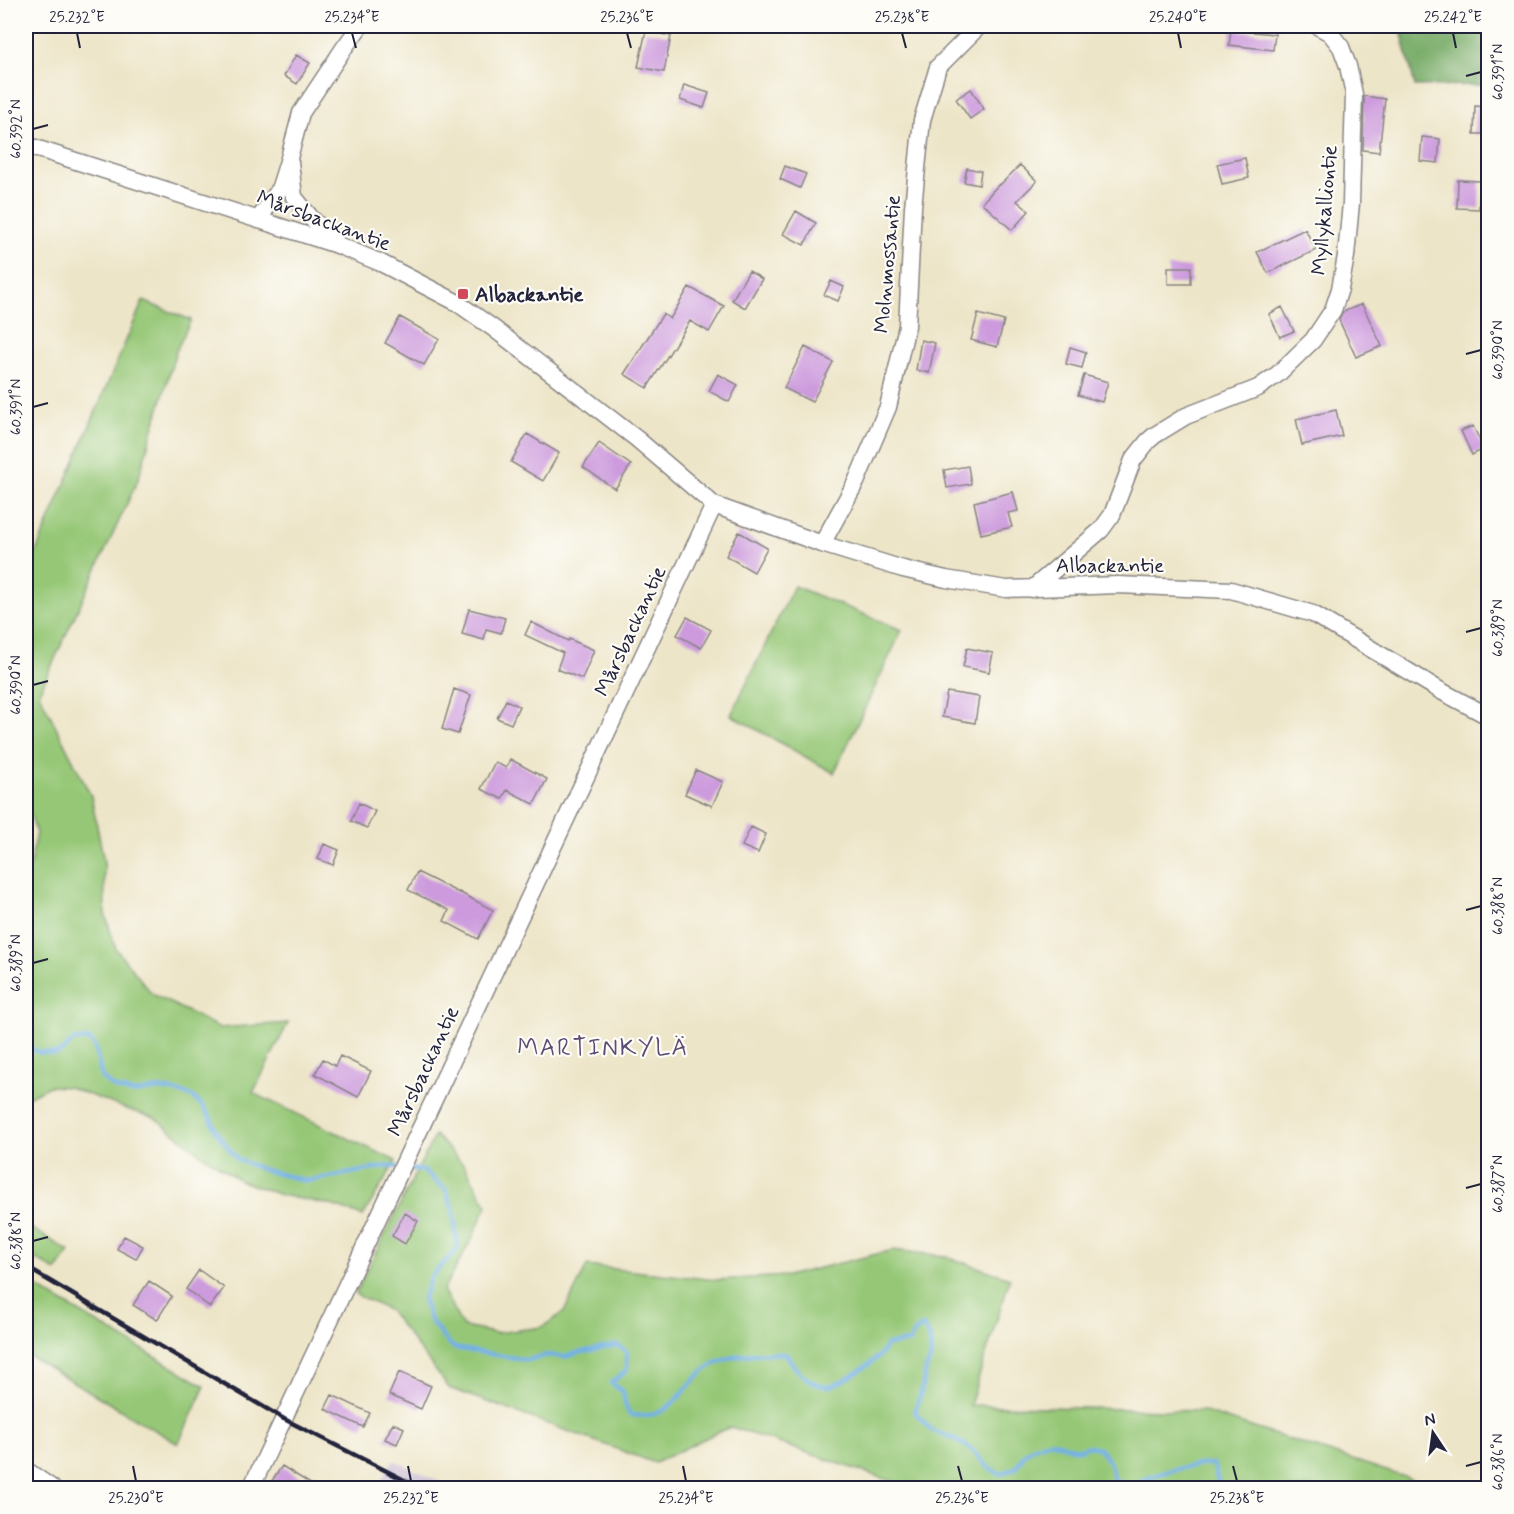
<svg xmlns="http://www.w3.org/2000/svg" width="1514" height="1514" font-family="Mynerve,sans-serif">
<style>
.industrial{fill:#cbbfd5}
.green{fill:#95c776;stroke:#5c7458;stroke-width:1.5}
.forest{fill:#78ac67;stroke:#4d6751;stroke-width:1.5}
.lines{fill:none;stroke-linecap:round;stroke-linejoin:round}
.stream{stroke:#73b1e5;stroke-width:4.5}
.building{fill:#cc9add}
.minor-casing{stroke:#888482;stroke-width:19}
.minor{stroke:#fff;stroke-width:16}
.rail{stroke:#22223b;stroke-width:4.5}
.ticks{fill:none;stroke:#22223b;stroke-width:2}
.poi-dot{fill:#d1495b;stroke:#fdfcf7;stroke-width:2}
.labels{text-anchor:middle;stroke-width:4.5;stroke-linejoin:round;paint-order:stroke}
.street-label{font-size:21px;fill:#22223b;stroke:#fdfcf7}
.poi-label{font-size:21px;font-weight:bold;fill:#22223b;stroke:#fdfcf7;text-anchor:start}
.quarter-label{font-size:24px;letter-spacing:1.5px;fill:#5e4c74;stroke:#fdfcf7}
.neatline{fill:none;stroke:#22223b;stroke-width:2}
.ticks-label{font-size:15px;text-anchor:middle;fill:#22223b}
</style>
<rect width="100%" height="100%" fill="#fdfcf7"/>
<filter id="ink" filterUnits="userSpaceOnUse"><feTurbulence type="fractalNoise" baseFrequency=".0167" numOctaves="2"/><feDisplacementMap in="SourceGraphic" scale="12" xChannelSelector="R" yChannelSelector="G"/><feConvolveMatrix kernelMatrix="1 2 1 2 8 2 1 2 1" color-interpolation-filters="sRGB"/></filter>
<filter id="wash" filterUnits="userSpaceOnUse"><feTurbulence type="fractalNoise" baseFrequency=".008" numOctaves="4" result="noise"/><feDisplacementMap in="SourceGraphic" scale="24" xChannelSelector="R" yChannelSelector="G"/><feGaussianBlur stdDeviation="1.35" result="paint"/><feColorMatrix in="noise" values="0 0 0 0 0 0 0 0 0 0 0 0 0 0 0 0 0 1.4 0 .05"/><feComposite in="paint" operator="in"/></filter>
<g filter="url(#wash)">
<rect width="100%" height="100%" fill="#ede5c8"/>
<path class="industrial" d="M 393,1460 L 453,1488 L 377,1488 Z"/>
<path class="green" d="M 143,301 L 191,320 L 176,351 L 138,480 L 39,693 L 91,796 L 104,861 L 105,914 L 116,949 L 152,994 L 220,1028 L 288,1023 L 253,1093 L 396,1161 L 363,1216 L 331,1205 L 281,1195 L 241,1181 L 197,1151 L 155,1118 L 129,1110 L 69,1087 L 49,1086 L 26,1098 L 26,889 L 36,833 L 26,799 L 26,575 Z
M 794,586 L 902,630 L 834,773 L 731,715 Z
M 435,1135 L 464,1165 L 487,1205 L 472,1239 L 443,1290 L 463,1327 L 496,1333 L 542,1327 L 564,1312 L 587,1266 L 717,1280 L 787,1276 L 893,1250 L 944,1256 L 1010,1278 L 970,1405 L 1202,1411 L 1439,1488 L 911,1488 L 731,1427 L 718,1432 L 655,1463 L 449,1388 L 390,1311 L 355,1294 Z
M 26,1225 L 70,1252 L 56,1271 L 26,1253 Z
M 26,1281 L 205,1386 L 178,1444 L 26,1354 Z"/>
<path class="forest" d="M 1400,26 L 1488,26 L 1488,85 L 1415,86 Z"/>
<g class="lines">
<path class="stream" d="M 26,1046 L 38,1052 L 56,1054 L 64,1050 L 74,1040 L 90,1040 L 95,1047 L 102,1078 L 115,1088 L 133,1093 L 159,1089 L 174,1091 L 192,1096 L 205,1109 L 211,1119 L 217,1133 L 237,1159 L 264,1170 L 307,1181 L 390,1166 L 397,1167
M 405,1168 L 424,1171 L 446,1190 L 453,1210 L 458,1248 L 431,1277 L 423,1299 L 429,1318 L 442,1336 L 454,1348 L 527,1360 L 548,1355 L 565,1357 L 577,1353 L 617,1345 L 627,1352 L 627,1370 L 611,1383 L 623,1392 L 625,1404 L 630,1415 C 636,1415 643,1416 649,1415 C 676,1411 686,1383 706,1369 C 729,1353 760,1352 787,1354 C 793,1369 812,1388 830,1386 C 839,1385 871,1364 879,1356 C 882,1353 884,1349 887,1345 L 910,1342 L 912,1335 L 923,1326 L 930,1338 L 931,1357 L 926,1369 L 921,1392 L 915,1412 L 931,1430 L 950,1437 L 970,1448 L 990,1469 L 1000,1474 L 1016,1468 L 1024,1454 L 1034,1447 L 1051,1441 L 1080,1450 L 1089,1446 L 1099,1448 L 1110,1464 L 1114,1480 L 1133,1488
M 1134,1488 C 1143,1474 1195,1464 1213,1464 L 1219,1485 L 1218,1488"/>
</g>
<g id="blocks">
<path class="building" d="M 1231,30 L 1275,34 L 1273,50 L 1229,45 Z
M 646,31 L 671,36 L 664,72 L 638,67 Z
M 296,55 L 310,63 L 297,84 L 284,76 Z
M 684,85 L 709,93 L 704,108 L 680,100 Z
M 971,89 L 984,109 L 970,119 L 956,99 Z
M 1364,96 L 1385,99 L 1379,152 L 1363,150 Z
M 1475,106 L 1488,107 L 1488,134 L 1474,134 Z
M 1422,137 L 1440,139 L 1438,163 L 1420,161 Z
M 1245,158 L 1249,178 L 1222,184 L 1217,164 Z
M 1020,165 L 1037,181 L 1017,201 L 1029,211 L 1012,230 L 982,203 L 999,184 L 1000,185 Z
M 785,166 L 806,174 L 800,188 L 780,179 Z
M 967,168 L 981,171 L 979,185 L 964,182 Z
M 1458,180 L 1480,181 L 1479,209 L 1457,208 Z
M 796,211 L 816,223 L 804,245 L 783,234 Z
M 1305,229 L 1316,250 L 1268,273 L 1257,252 Z
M 1168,267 L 1191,267 L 1191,284 L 1168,284 Z
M 749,271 L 762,279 L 745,308 L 732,300 Z
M 831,281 L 844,287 L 838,301 L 824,295 Z
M 689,287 L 724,306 L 709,332 L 690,321 L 647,388 L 624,374 L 663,314 L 670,319 Z
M 1362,304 L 1382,346 L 1356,357 L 1339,320 L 1343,312 Z
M 1282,307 L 1294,331 L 1280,337 L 1269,314 Z
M 978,314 L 1004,321 L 997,347 L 971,340 Z
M 400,317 L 439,339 L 424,365 L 385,343 Z
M 921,340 L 935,343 L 929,373 L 916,370 Z
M 805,347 L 833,362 L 812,402 L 784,388 Z
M 1070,347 L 1086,352 L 1082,368 L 1066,364 Z
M 718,374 L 738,385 L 729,402 L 709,391 Z
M 1084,375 L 1108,382 L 1102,402 L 1078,395 Z
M 1336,410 L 1342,436 L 1302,445 L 1296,419 Z
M 1473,426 L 1484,449 L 1472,455 L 1461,431 Z
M 527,434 L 559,453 L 543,481 L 511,462 Z
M 599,443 L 631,465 L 615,489 L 583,467 Z
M 968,466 L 971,484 L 947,488 L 944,470 Z
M 1013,492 L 1018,511 L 1008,513 L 1012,527 L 981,534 L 974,502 Z
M 739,532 L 767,548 L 754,572 L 726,556 Z
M 469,609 L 505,618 L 501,633 L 486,629 L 484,640 L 462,634 Z
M 687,617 L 711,630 L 701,648 L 677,635 Z
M 531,622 L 568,641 L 569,639 L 594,650 L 582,679 L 557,669 L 563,653 L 525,635 Z
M 967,648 L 993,653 L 989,672 L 963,667 Z
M 454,689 L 471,695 L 458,734 L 442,729 Z
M 947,692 L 979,697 L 975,723 L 942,717 Z
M 506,700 L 519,706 L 511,724 L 497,718 Z
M 510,759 L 547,779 L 534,804 L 507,790 L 502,799 L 481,789 L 495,762 L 506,768 Z
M 696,770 L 723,782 L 712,806 L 685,794 Z
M 359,803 L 375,811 L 367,828 L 351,821 Z
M 751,827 L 766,834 L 758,853 L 742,846 Z
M 324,844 L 339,850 L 333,865 L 318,859 Z
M 417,872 L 459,893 L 459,892 L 493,910 L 478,939 L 444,921 L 449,910 L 408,890 Z
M 340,1056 L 371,1071 L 358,1097 L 315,1074 L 323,1059 L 335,1066 Z
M 405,1213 L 418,1221 L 405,1244 L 392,1236 Z
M 124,1236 L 143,1246 L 136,1259 L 117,1249 Z
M 199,1270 L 224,1288 L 210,1307 L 186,1289 Z
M 149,1281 L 172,1296 L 157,1320 L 133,1305 Z
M 399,1372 L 431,1386 L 421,1409 L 389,1395 Z
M 332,1395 L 370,1413 L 363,1427 L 325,1409 Z
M 393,1423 L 404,1428 L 397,1444 L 385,1439 Z
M 282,1466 L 317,1488 L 267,1488 Z"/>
</g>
</g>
<g filter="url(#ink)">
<use href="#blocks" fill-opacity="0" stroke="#888482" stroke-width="1.5"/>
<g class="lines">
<defs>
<path id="minor" d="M 26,145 L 340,246 L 381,263 L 456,302 L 493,328 L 637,439 L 714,505 L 251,1488
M 290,162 L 294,197 L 311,218 L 336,242
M 258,220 L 279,190 L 289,158 L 301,113 L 344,48 L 360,26
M 714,505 L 822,544 L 903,569 L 946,579 L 1006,589 L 1118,585 L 1231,590 L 1313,614 L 1441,691 L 1488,716
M 822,544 L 856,482 L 888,407 L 907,326 L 913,207 L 922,120 L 938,67 L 979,26
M 1032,589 L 1101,530 L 1112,515 L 1133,460 L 1148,441 L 1155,435 L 1186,416 L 1258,388 L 1278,374 L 1313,340 L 1333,310 L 1340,289 L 1346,256 L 1351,203 L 1354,94 L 1348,66 L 1341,47 L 1330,33 L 1317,26
M 26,1470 L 52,1488"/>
</defs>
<use href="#minor" class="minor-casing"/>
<use href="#minor" class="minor"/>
<path class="rail" d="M 26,1267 L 284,1419 L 420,1488"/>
</g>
</g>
<path class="ticks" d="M 77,33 L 80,48M 352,33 L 356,48M 627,33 L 631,48M 902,33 L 906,48M 1178,33 L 1181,48M 1453,33 L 1456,48M 1466,76 L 1481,72M 33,129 L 48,125M 1466,354 L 1481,350M 33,407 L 48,403M 1466,632 L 1481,628M 33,685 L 48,681M 1466,910 L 1481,906M 33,963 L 48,959M 1466,1188 L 1481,1184M 33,1241 L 48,1237M 133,1466 L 136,1481M 408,1466 L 411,1481M 683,1466 L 686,1481M 958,1466 L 962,1481M 1233,1466 L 1237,1481M 1466,1466 L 1481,1462"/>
<rect class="poi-dot" x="457" y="288" width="12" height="12" rx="3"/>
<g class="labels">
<g class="street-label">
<text transform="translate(1324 210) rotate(-85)" y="7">Myllykalliontie</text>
<text transform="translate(324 220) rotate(20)" y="7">Mårsbackantie</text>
<text transform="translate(887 264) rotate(-85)" y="7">Molnmossantie</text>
<text x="1110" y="572">Albackantie</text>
<text transform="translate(630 631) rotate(-65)" y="7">Mårsbackantie</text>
<text transform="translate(423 1071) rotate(-65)" y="7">Mårsbackantie</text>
</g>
<g class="poi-label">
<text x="475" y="301">Albackantie</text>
</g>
<g class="quarter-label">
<text x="603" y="1055">MARTINKYLÄ</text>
</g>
</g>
<rect width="1514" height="1514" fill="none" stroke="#fdfcf7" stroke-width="66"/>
<g transform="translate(1433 1433) rotate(347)" stroke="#fdfcf7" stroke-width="4.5" paint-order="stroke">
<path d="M0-4.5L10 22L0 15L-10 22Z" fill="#22223b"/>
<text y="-9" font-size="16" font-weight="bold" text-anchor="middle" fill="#22223b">N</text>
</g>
<rect x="33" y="33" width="1448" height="1448" class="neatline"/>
<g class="ticks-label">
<text x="77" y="22">25.232°E</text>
<text x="352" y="22">25.234°E</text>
<text x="627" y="22">25.236°E</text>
<text x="902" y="22">25.238°E</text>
<text x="1178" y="22">25.240°E</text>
<text x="1453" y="22">25.242°E</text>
<text transform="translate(1498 72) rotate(-90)" y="5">60.391°N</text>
<text transform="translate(16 129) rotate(-90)" y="5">60.392°N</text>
<text transform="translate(1498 350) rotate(-90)" y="5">60.390°N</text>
<text transform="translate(16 407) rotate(-90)" y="5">60.391°N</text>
<text transform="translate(1498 628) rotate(-90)" y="5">60.389°N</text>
<text transform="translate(16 685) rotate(-90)" y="5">60.390°N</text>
<text transform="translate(1498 906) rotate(-90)" y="5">60.388°N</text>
<text transform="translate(16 963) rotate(-90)" y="5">60.389°N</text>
<text transform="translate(1498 1184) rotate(-90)" y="5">60.387°N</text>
<text transform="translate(16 1241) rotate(-90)" y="5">60.388°N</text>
<text transform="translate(1498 1462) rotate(-90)" y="5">60.386°N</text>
<text x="136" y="1503">25.230°E</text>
<text x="411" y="1503">25.232°E</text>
<text x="686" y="1503">25.234°E</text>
<text x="962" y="1503">25.236°E</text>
<text x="1237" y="1503">25.238°E</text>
</g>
</svg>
